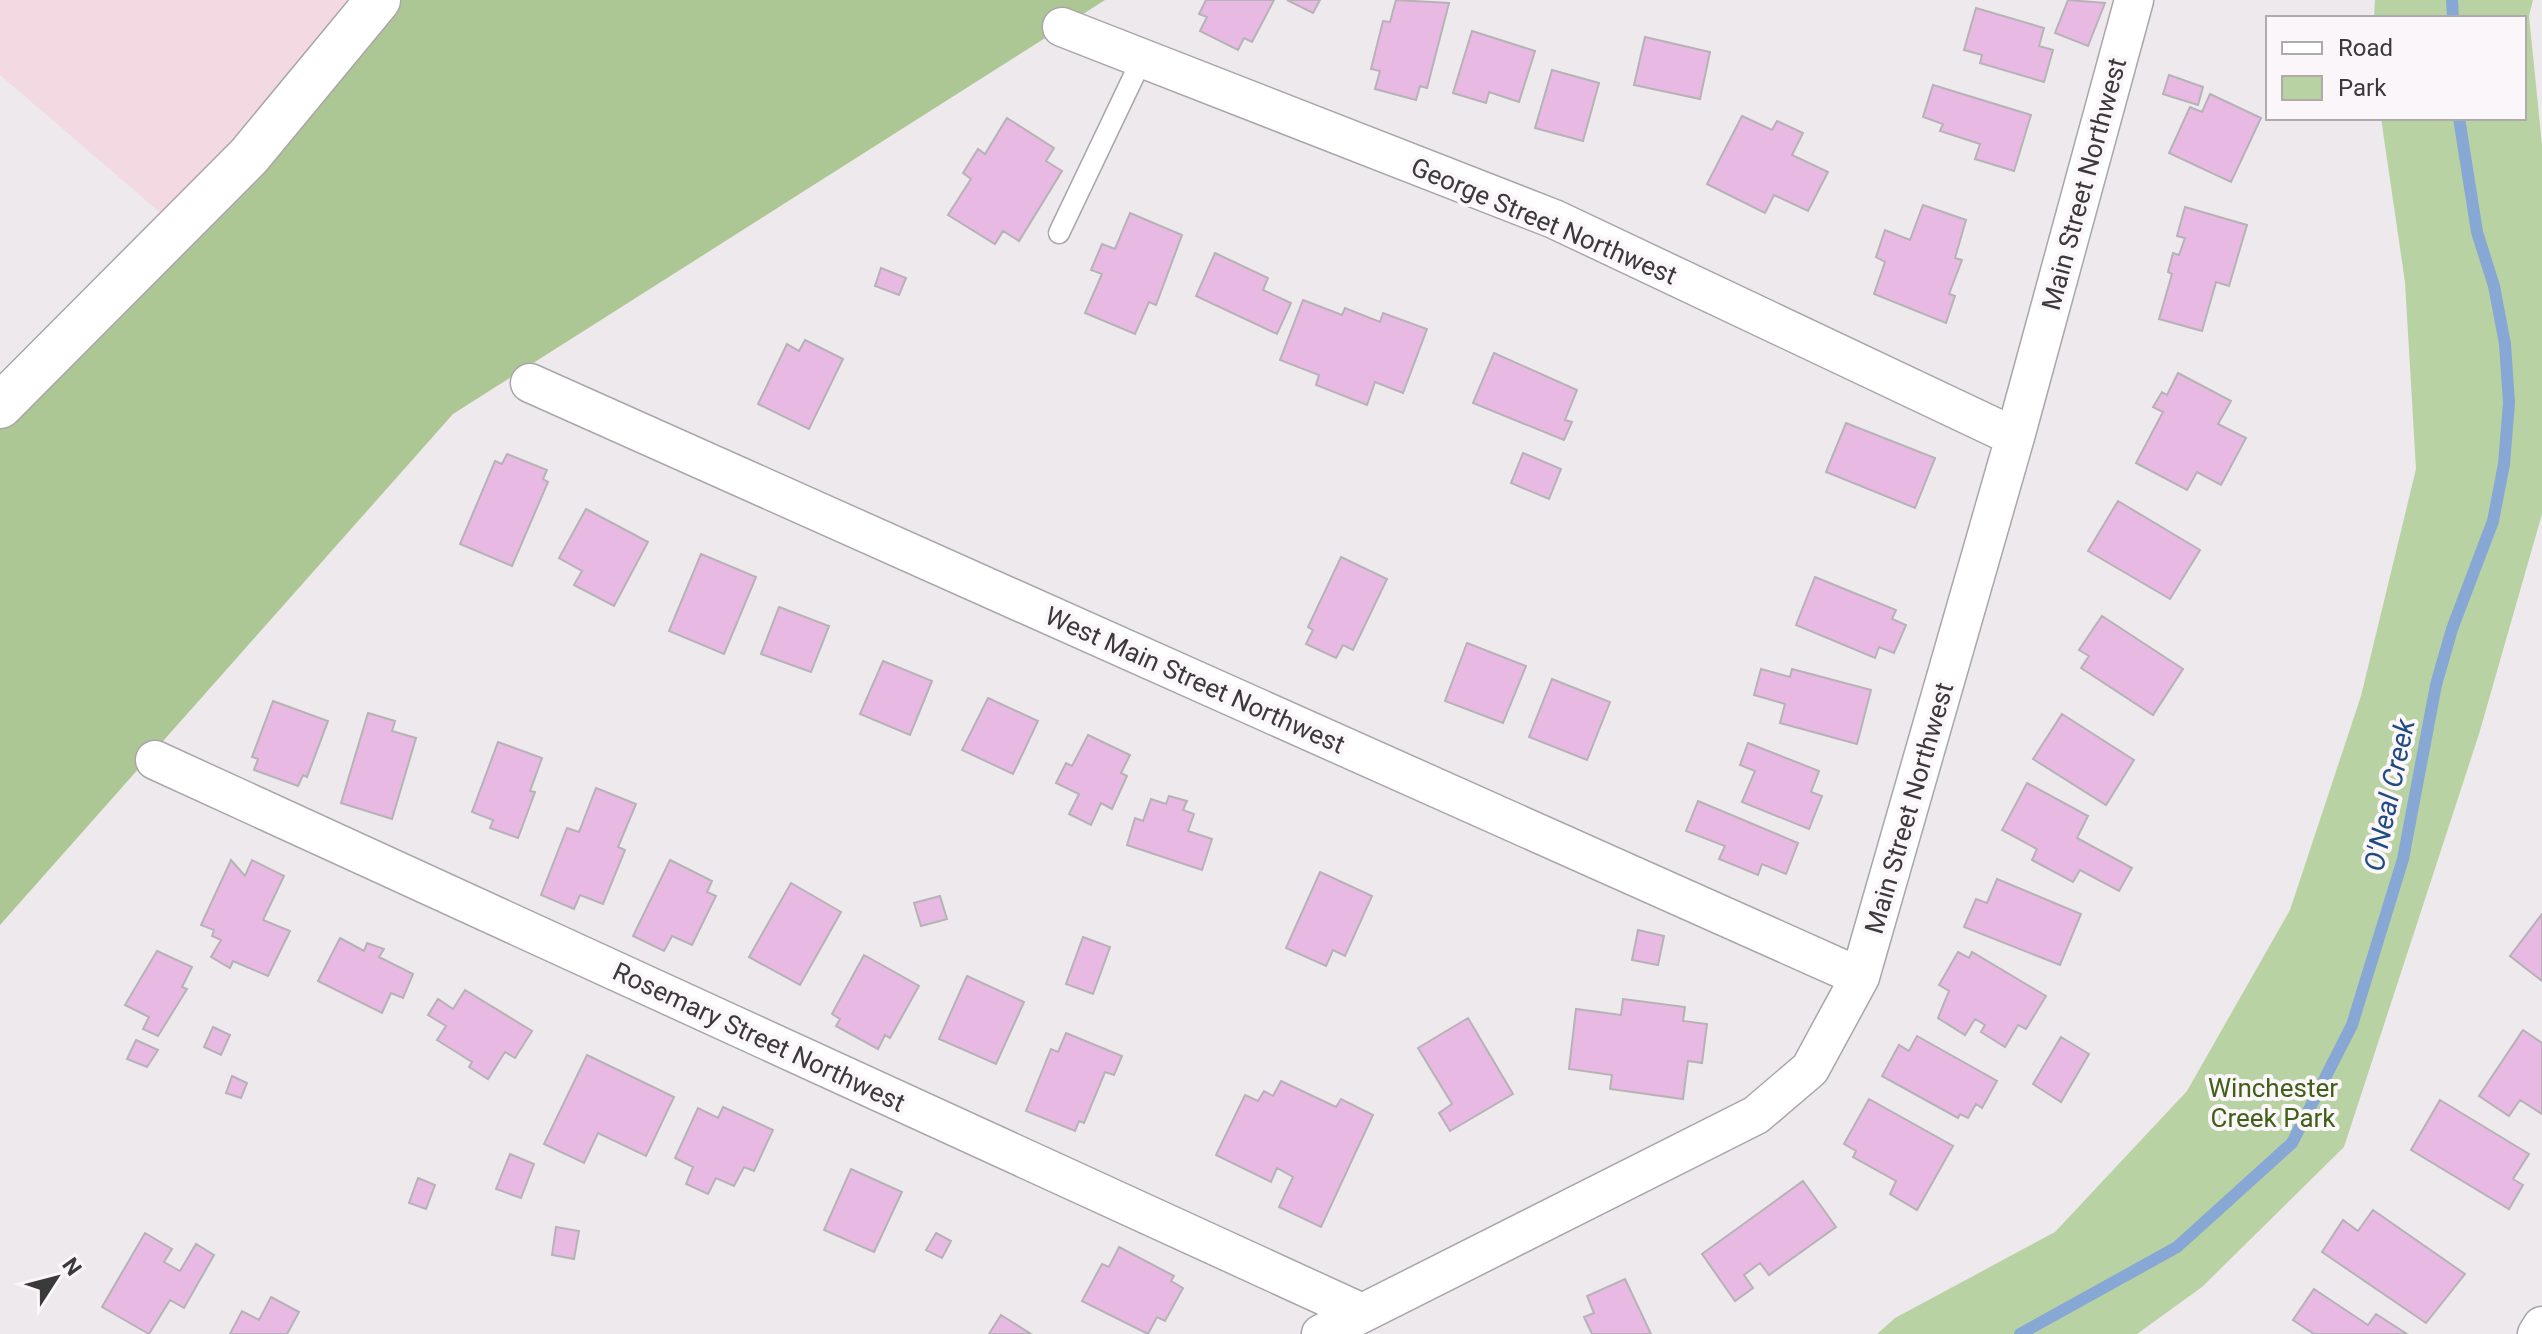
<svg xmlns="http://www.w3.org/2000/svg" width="2542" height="1334" font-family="Roboto,sans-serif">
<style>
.commercial{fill:#f2d9e2}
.green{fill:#b9d2a3}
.forest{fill:#acc794}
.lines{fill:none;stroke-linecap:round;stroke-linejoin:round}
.stream{stroke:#87a7d5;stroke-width:12}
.building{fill:#e8bae3;stroke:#b6b2b5;stroke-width:2}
.service-casing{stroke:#a9a6a9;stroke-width:23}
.minor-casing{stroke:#a9a6a9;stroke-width:41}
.secondary-casing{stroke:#a9a6a9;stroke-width:47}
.service{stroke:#fff;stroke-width:20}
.minor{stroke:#fff;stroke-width:38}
.secondary{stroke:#fff;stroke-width:44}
.labels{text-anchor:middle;stroke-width:8;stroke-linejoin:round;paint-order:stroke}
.street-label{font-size:26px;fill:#3b3a3b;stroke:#faf6f9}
.park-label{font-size:26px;fill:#405f17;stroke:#faf6f9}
.water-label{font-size:28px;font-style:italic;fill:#204a82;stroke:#faf6f9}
</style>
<rect width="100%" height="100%" fill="#ede9ec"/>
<path class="commercial" d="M 0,0 L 367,0 L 183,232 L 0,75 Z"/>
<path class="green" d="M 2375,0 L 2533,0 L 2529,16 L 2542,145 L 2542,514 L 2479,734 L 2344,1147 L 2202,1287 L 2137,1334 L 1877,1334 L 1895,1318 L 2055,1232 L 2187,1091 L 2290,910 L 2361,696 L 2416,469 L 2405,282 L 2381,118 L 2524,118 L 2524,18 L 2374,18 Z"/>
<path class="forest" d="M 367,0 L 1105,0 L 453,414 L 0,925 L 0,404 Z"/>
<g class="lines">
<path class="stream" d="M 2452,0 L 2453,18
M 2020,1334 L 2177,1247 L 2292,1143 L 2352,1025 L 2403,859 L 2436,685 L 2452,629 L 2493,521 L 2504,464 L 2509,403 L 2505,344 L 2494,286 L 2477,232 L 2459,118"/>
</g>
<path class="building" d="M 1206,0 L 1274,0 L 1252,42 L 1244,38 L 1238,50 L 1200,31 L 1207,17 L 1199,14 Z
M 1287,0 L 1320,0 L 1313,13 Z
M 1396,0 L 1449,3 L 1427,88 L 1420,86 L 1416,100 L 1375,89 L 1380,71 L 1371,69 L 1383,21 L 1390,22 Z
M 2068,0 L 2105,3 L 2088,46 L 2055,33 Z
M 1976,8 L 2044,28 L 2039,46 L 2053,50 L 2044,82 L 1980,63 L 1982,55 L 1964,50 Z
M 1472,31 L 1535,51 L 1519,102 L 1489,92 L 1486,103 L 1453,93 Z
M 1645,37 L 1710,52 L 1700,99 L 1634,85 Z
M 1552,70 L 1599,83 L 1583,141 L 1535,128 Z
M 2169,75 L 2203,87 L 2198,105 L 2163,94 Z
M 1933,85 L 2031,115 L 2014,171 L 1975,159 L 1980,144 L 1940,131 L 1943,124 L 1923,117 Z
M 2210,94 L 2261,118 L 2231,182 L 2169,153 L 2190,107 L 2202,112 Z
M 1742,116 L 1772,130 L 1777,121 L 1803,133 L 1792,155 L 1828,172 L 1808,211 L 1774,195 L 1765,213 L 1707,184 Z
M 1007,118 L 1054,148 L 1046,161 L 1062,171 L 1019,241 L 1003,231 L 995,244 L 948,215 L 971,179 L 963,173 L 978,149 L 985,154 Z
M 1923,205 L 1966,220 L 1955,258 L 1962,260 L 1949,294 L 1955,296 L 1946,323 L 1874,294 L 1885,262 L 1876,257 L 1885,230 L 1910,240 Z
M 2185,207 L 2247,225 L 2229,286 L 2216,282 L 2202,331 L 2159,319 L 2172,274 L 2168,272 L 2173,253 L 2179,255 L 2185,238 L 2177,236 Z
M 1130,213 L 1182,235 L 1156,305 L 1149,302 L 1135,334 L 1085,313 L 1102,274 L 1091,270 L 1102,244 L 1115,249 Z
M 1215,253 L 1268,278 L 1263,290 L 1291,303 L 1277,334 L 1196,296 Z
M 881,268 L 906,278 L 899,295 L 875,286 Z
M 1303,300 L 1342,315 L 1345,308 L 1380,322 L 1383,313 L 1427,329 L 1403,393 L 1375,382 L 1367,405 L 1316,385 L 1319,375 L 1280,360 Z
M 805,340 L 843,359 L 809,429 L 758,404 L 787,344 L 799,351 Z
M 1494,353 L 1577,390 L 1565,420 L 1572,422 L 1564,440 L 1473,403 Z
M 2178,373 L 2231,401 L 2218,424 L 2246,438 L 2221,485 L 2197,472 L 2187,490 L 2136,463 L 2163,412 L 2153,407 L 2162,392 L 2167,395 Z
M 1846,423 L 1935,458 L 1915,508 L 1826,472 Z
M 1523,453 L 1561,469 L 1549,499 L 1511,483 Z
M 507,454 L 547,470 L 543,479 L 548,482 L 512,566 L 460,544 L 495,461 L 502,464 Z
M 2118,501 L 2200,550 L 2170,599 L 2088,551 Z
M 586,509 L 648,542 L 614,606 L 574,585 L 582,571 L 559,558 Z
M 701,554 L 756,577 L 724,654 L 669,631 Z
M 1341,557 L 1387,579 L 1353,650 L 1343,645 L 1336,658 L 1306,644 L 1313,630 L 1308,627 Z
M 1815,577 L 1896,610 L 1892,619 L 1906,625 L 1894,653 L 1879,647 L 1875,658 L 1796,625 Z
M 779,607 L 829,626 L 811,672 L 761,654 Z
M 2102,616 L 2183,669 L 2153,715 L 2081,668 L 2089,656 L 2079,650 Z
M 1467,643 L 1526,666 L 1503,723 L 1445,701 Z
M 883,661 L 932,681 L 910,735 L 860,714 Z
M 1761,669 L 1790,677 L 1792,669 L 1871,690 L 1857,744 L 1780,723 L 1785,704 L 1754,695 Z
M 1552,679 L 1610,702 L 1587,760 L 1529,737 Z
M 988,698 L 1038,721 L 1013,774 L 962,750 Z
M 273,701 L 328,721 L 307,777 L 303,775 L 298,786 L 254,770 L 258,759 L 252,757 Z
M 368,713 L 395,721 L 392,731 L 416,738 L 392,819 L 341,803 Z
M 2062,714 L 2134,760 L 2106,805 L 2033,759 Z
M 1088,735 L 1130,755 L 1121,773 L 1127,776 L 1112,809 L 1101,803 L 1091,825 L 1069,814 L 1079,794 L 1056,783 L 1066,763 L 1072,766 Z
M 498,742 L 542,758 L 530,791 L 535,792 L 518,838 L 490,828 L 493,820 L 472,812 Z
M 1748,743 L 1819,771 L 1811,792 L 1822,796 L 1809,829 L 1742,802 L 1755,771 L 1740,765 Z
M 2027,783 L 2088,816 L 2077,838 L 2132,868 L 2119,891 L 2080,870 L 2073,882 L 2032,860 L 2037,849 L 2002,830 Z
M 596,788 L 636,804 L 618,847 L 625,850 L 603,904 L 580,895 L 574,909 L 541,895 L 567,828 L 579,832 Z
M 1169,796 L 1187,801 L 1183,810 L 1194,814 L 1188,831 L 1212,839 L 1202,870 L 1127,845 L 1135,818 L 1143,821 L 1151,799 L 1166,804 Z
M 1698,801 L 1798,843 L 1786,874 L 1762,864 L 1758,875 L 1719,859 L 1725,846 L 1686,831 Z
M 231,860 L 245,876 L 252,860 L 284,876 L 263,920 L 290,931 L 268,976 L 233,961 L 230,968 L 211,957 L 221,940 L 212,936 L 214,930 L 201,925 Z
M 670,860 L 712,881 L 707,892 L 716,896 L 692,945 L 672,936 L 664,951 L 633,936 Z
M 1320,872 L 1372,896 L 1345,956 L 1333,950 L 1326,966 L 1286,948 Z
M 1997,879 L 2081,914 L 2060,965 L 1964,927 L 1976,899 L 1987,903 Z
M 791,883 L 841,912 L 800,985 L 749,957 Z
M 940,896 L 947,919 L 921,926 L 914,903 Z
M 2542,914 L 2542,981 L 2510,956 Z
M 1638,930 L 1664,936 L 1658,965 L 1632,960 Z
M 1083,937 L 1110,947 L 1093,994 L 1066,984 Z
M 340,938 L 364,951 L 367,943 L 384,949 L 379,957 L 413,974 L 403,998 L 391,993 L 382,1013 L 318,981 Z
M 157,951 L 192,967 L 182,987 L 187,989 L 158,1036 L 143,1029 L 149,1017 L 125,1005 Z
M 1958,952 L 1969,958 L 1972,952 L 2046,996 L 2026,1029 L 2018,1025 L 2005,1047 L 1981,1032 L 1985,1025 L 1975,1019 L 1965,1035 L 1938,1018 L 1949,991 L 1939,985 Z
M 864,955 L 919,986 L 890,1038 L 885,1035 L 878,1049 L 836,1026 L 840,1019 L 832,1014 Z
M 967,976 L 1024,1002 L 996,1064 L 939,1039 Z
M 465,990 L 532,1031 L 515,1058 L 505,1052 L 488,1079 L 469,1067 L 472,1062 L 437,1040 L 446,1026 L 428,1015 L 438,999 L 453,1009 Z
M 1623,999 L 1685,1007 L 1683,1021 L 1707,1024 L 1702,1063 L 1688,1061 L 1683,1099 L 1610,1089 L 1612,1075 L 1569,1069 L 1576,1009 L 1621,1015 Z
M 1468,1018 L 1513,1094 L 1450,1131 L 1439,1113 L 1452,1104 L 1418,1048 Z
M 213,1027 L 230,1035 L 221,1055 L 204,1047 Z
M 2523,1030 L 2542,1043 L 2542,1114 L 2520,1100 L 2509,1116 L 2479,1096 Z
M 1066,1033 L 1122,1056 L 1114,1075 L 1105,1072 L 1084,1123 L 1079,1121 L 1075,1131 L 1026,1111 L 1051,1049 L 1058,1052 Z
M 1917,1036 L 1997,1081 L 1982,1108 L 1976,1104 L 1968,1118 L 1960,1114 L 1958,1118 L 1882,1076 L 1899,1045 L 1909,1051 Z
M 2061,1037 L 2089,1054 L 2061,1102 L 2033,1084 Z
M 136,1040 L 158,1050 L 147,1067 L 127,1059 Z
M 587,1055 L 674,1097 L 646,1156 L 598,1133 L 584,1163 L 544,1144 Z
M 232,1076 L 247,1083 L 241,1098 L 226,1093 Z
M 1281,1081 L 1336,1107 L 1341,1099 L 1373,1115 L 1321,1227 L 1279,1207 L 1293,1177 L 1277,1168 L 1271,1182 L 1216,1155 L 1245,1095 L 1258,1101 L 1264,1091 L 1273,1096 Z
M 1869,1099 L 1953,1146 L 1917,1210 L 1890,1194 L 1896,1181 L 1853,1157 L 1856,1151 L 1844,1144 Z
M 2440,1100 L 2529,1154 L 2513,1179 L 2523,1185 L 2509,1209 L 2411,1150 Z
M 723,1107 L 773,1130 L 754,1171 L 744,1167 L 734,1186 L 716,1178 L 708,1194 L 686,1184 L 693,1167 L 675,1158 L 698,1108 L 718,1118 Z
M 510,1154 L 534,1164 L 521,1198 L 496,1189 Z
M 851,1169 L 902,1192 L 874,1252 L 824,1230 Z
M 418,1178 L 435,1185 L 426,1209 L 409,1203 Z
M 1803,1181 L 1836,1227 L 1769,1275 L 1760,1263 L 1744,1275 L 1753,1288 L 1735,1301 L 1702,1254 Z
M 2373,1210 L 2465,1274 L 2426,1323 L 2322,1252 L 2343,1220 L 2358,1231 Z
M 556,1227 L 579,1231 L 574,1259 L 552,1255 Z
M 145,1233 L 172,1249 L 164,1262 L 180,1271 L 196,1244 L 214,1255 L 184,1308 L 170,1300 L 149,1334 L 102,1307 Z
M 936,1233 L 951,1241 L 942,1258 L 926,1250 Z
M 1119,1247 L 1174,1276 L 1171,1281 L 1183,1288 L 1165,1321 L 1157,1317 L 1148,1334 L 1082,1301 L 1102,1264 L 1109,1267 Z
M 1625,1279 L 1651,1334 L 1592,1334 L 1584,1317 L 1594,1313 L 1587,1296 Z
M 2314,1289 L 2368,1325 L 2376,1314 L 2407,1334 L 2314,1334 L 2293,1320 Z
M 271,1297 L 299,1312 L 287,1334 L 230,1334 L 242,1311 L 259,1320 Z
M 1001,1315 L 1031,1334 L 989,1334 Z"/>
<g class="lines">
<defs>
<path id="service" d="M 1059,233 L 1142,59"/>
<path id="minor" d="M 1062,27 L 1554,219 L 2015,437
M 530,383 L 1860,977
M 155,760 L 1362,1313
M 1321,1334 L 1756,1115 L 1810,1069 L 1860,977 L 2015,437 L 2134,0
M 2537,1334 L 2542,1326"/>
<path id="secondary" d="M 0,406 L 249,156 L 378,0"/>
</defs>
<use href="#service" class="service-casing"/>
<use href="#minor" class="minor-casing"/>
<use href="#secondary" class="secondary-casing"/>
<use href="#service" class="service"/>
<use href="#minor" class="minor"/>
<use href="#secondary" class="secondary"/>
</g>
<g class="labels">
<g class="street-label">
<text transform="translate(2084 184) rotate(-75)" y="9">Main Street Northwest</text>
<text transform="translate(1544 221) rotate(23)" y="9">George Street Northwest</text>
<text transform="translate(1195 680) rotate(24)" y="9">West Main Street Northwest</text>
<text transform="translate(1909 808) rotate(-74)" y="9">Main Street Northwest</text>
<text transform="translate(759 1037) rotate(25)" y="9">Rosemary Street Northwest</text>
</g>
<g class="park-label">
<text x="2273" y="1097">Winchester<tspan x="2273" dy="30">Creek Park</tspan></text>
</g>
<g class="water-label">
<text transform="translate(2389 795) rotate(-78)" y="10">O'Neal Creek</text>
</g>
</g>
<rect x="2266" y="16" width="260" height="104" fill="#faf6f9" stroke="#aeabad" stroke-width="2"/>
<rect x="2282" y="42" width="40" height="12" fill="#ffffff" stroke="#aeabad" stroke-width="2"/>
<text x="2338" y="56" font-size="24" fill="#3b3a3b">Road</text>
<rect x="2282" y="76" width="40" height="24" fill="#b9d2a3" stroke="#aeabad" stroke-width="2"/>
<text x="2338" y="96" font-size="24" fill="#3b3a3b">Park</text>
<g transform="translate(56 1278) rotate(54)" stroke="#faf6f9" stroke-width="6" paint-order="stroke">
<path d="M0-6L14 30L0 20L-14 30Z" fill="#3b3a3b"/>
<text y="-12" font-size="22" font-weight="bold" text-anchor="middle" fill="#3b3a3b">N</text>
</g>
</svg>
